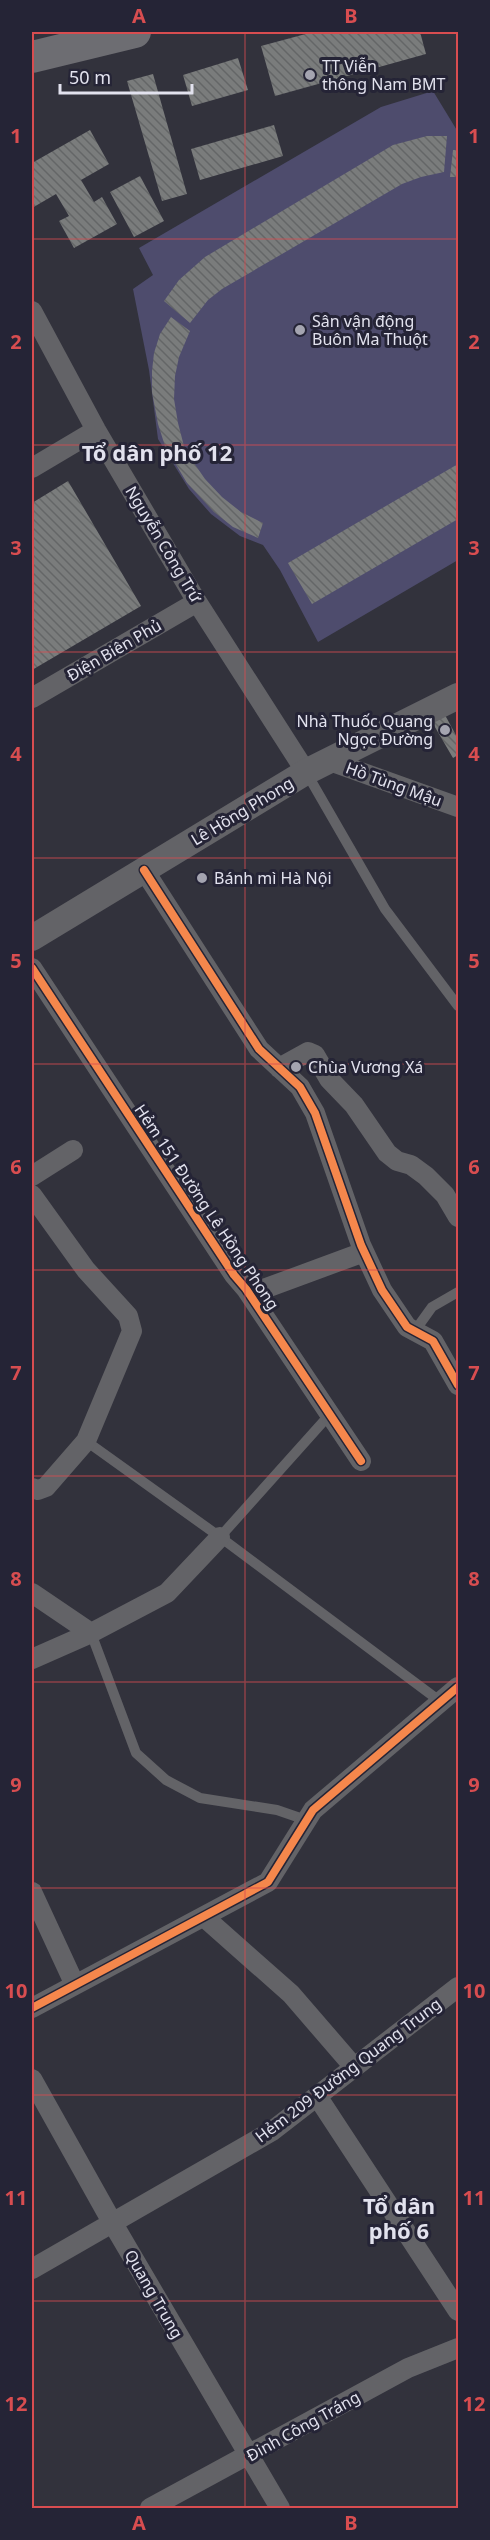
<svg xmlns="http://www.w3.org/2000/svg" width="490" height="2540" font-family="'Noto Sans',sans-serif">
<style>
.pitch{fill:#4e4c6d}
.building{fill:url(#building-back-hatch)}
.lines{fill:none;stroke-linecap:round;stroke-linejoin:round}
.service{stroke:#636367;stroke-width:10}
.minor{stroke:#636367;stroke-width:20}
.tertiary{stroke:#636367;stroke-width:26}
.primary{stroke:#6d6d72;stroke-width:32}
.cycleway-casing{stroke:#252436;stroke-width:11}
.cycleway{stroke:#f5874c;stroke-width:8}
.grid{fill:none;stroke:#d84d50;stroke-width:1.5;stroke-opacity:0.55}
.poi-dot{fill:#a4a4b0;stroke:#252436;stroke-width:2}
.labels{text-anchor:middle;stroke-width:6;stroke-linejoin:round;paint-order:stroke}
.poi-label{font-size:16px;fill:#e2e2ee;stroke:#252436;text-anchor:start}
.street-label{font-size:16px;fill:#e2e2ee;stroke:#252436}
.district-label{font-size:22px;font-weight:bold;fill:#e2e2ee;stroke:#252436}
.neatline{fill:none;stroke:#d84d50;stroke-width:2}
.grid-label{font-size:20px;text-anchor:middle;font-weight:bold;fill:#d84d50}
</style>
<defs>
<pattern id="building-back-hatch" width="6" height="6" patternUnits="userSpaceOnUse" patternTransform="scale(1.5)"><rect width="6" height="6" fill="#7a7c7c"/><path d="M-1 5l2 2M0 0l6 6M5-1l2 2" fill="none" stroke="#646667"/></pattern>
</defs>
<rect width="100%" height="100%" fill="#32323c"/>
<path class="pitch" d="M 433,91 L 458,132 L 458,560 L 318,642 L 280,570 L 263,545 L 240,536 L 211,514 L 189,489 L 158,439 L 149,370 L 133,289 L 153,275 L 139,248 L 381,107 Z"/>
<path class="building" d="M 313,32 L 420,32 L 426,54 L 275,96 L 261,46 Z
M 238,58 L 248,90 L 192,106 L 183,75 Z
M 153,74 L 187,194 L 162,201 L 127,81 Z
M 274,125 L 283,156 L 200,180 L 191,149 Z
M 90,130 L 109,164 L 81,180 L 94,202 L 102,197 L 117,224 L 74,248 L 59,221 L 69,216 L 56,194 L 32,208 L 32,163 Z
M 427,136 L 447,136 L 444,172 L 421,177 L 402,184 L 222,289 L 208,300 L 190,323 L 164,301 L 179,280 L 205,257 L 393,145 Z
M 453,150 L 458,150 L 458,177 L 450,177 Z
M 140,176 L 164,221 L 134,237 L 110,192 Z
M 171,317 L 190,331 L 179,357 L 175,376 L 174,399 L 178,423 L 185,450 L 205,479 L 222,497 L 241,512 L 263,523 L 258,538 L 233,527 L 214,512 L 187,483 L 165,446 L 158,424 L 152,392 L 152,371 L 154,353 L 160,334 Z
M 458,464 L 458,519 L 312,604 L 288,563 Z
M 68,481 L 141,606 L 32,670 L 32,503 Z
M 445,715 L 458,739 L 458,755 L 453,758 L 432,722 Z"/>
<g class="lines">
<path class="service" d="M 306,772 L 385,909 L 458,1006
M 414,1332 L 432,1307 L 458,1292
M 86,1441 L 220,1537 L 441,1702
M 220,1537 L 331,1413
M 91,1633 L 136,1753 L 166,1780 L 200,1798 L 277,1810 L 306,1820"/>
<path class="minor" d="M 32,311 L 96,430 L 197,602 L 306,772
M 32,468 L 96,430
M 32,698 L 197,602
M 330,761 L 458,807
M 144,870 L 259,1049 L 300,1087 L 315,1113 L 361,1245 L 382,1290 L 407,1327 L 433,1341 L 458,1385
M 32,968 L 234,1275 L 246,1289 L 361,1461
M 279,1068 L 308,1052 L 315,1055 L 329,1079 L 354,1105 L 387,1153 L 397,1161 L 411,1165 L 426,1176 L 445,1195 L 458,1217
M 32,1176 L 73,1150
M 32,1195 L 86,1270 L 128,1316 L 132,1331 L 86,1441 L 46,1487 L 38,1490 L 32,1488
M 250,1294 L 364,1252
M 32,1593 L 91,1633
M 32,1659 L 91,1633 L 167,1593 L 220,1537
M 32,1892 L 75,1985
M 204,1917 L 291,1994 L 354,2067
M 32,2008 L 268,1882 L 313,1810 L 458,1687
M 32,2079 L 112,2222 L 280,2508
M 317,2096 L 458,2311
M 32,2269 L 272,2131 L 458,1987
M 150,2508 L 408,2368 L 458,2348"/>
<path class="tertiary" d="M 32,938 L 306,772 L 458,696"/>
<path class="primary" d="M 32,57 L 135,32"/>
<defs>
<path id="cycleway" d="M 144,870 L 259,1049 L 300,1087 L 315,1113 L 361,1245 L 382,1290 L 407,1327 L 433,1341 L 458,1385
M 32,968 L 234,1275 L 246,1289 L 361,1461
M 32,2008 L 268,1882 L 313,1810 L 458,1687"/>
</defs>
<use href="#cycleway" class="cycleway-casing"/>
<use href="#cycleway" class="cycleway"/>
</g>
<path class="grid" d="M 245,32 L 245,2508M 32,239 L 458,239M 32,445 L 458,445M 32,652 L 458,652M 32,858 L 458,858M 32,1064 L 458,1064M 32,1270 L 458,1270M 32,1476 L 458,1476M 32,1682 L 458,1682M 32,1888 L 458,1888M 32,2095 L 458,2095M 32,2301 L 458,2301"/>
<g class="poi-dot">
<circle cx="310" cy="75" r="6"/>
<circle cx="300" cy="330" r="6"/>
<circle cx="445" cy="730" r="6"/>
<circle cx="202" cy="878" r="6"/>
<circle cx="296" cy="1067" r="6"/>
</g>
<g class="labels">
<g class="poi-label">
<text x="322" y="72">TT Viễn<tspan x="322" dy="18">thông Nam BMT</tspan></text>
<text x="312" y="327">Sân vận động<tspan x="312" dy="18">Buôn Ma Thuột</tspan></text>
<text x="433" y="727" text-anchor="end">Nhà Thuốc Quang<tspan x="433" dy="18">Ngọc Đường</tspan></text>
<text x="214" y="884">Bánh mì Hà Nội</text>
<text x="308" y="1073">Chùa Vương Xá</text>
</g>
<g class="street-label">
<text transform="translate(164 544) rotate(59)" y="6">Nguyễn Công Trứ</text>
<text transform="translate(114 650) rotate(-30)" y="6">Điện Biên Phủ</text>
<text transform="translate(394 784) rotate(20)" y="6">Hồ Tùng Mậu</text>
<text transform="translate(242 811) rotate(-31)" y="6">Lê Hồng Phong</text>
<text transform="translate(207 1207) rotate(56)" y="6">Hẻm 151 Đường Lê Hồng Phong</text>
<text transform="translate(348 2070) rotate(-37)" y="6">Hẻm 209 Đường Quang Trung</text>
<text transform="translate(154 2294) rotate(60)" y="6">Quang Trung</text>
<text transform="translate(303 2426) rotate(-29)" y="6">Đinh Công Tráng</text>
</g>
<g class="district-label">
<text x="157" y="461">Tổ dân phố 12</text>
<text x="399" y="2214">Tổ dân<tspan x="399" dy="25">phố 6</tspan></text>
</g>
</g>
<rect width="490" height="2540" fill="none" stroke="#252436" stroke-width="66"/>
<path d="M60 84v9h132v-9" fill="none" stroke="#e2e2ee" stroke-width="3"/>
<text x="69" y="84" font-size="18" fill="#e2e2ee" stroke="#252436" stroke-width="4.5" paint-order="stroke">50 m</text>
<rect x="33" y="33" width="424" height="2474" class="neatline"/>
<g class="grid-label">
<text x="139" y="23">A</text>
<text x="351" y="23">B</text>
<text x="16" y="143">1</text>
<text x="474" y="143">1</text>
<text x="16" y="349">2</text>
<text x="474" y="349">2</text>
<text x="16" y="555">3</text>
<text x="474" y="555">3</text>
<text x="16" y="761">4</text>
<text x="474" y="761">4</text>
<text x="16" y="968">5</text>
<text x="474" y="968">5</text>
<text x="16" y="1174">6</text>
<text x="474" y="1174">6</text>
<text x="16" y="1380">7</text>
<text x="474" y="1380">7</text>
<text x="16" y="1586">8</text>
<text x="474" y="1586">8</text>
<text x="16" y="1792">9</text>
<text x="474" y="1792">9</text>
<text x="16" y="1998">10</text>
<text x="474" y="1998">10</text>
<text x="16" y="2205">11</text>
<text x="474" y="2205">11</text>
<text x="16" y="2411">12</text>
<text x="474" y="2411">12</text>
<text x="139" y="2530">A</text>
<text x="351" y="2530">B</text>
</g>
</svg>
